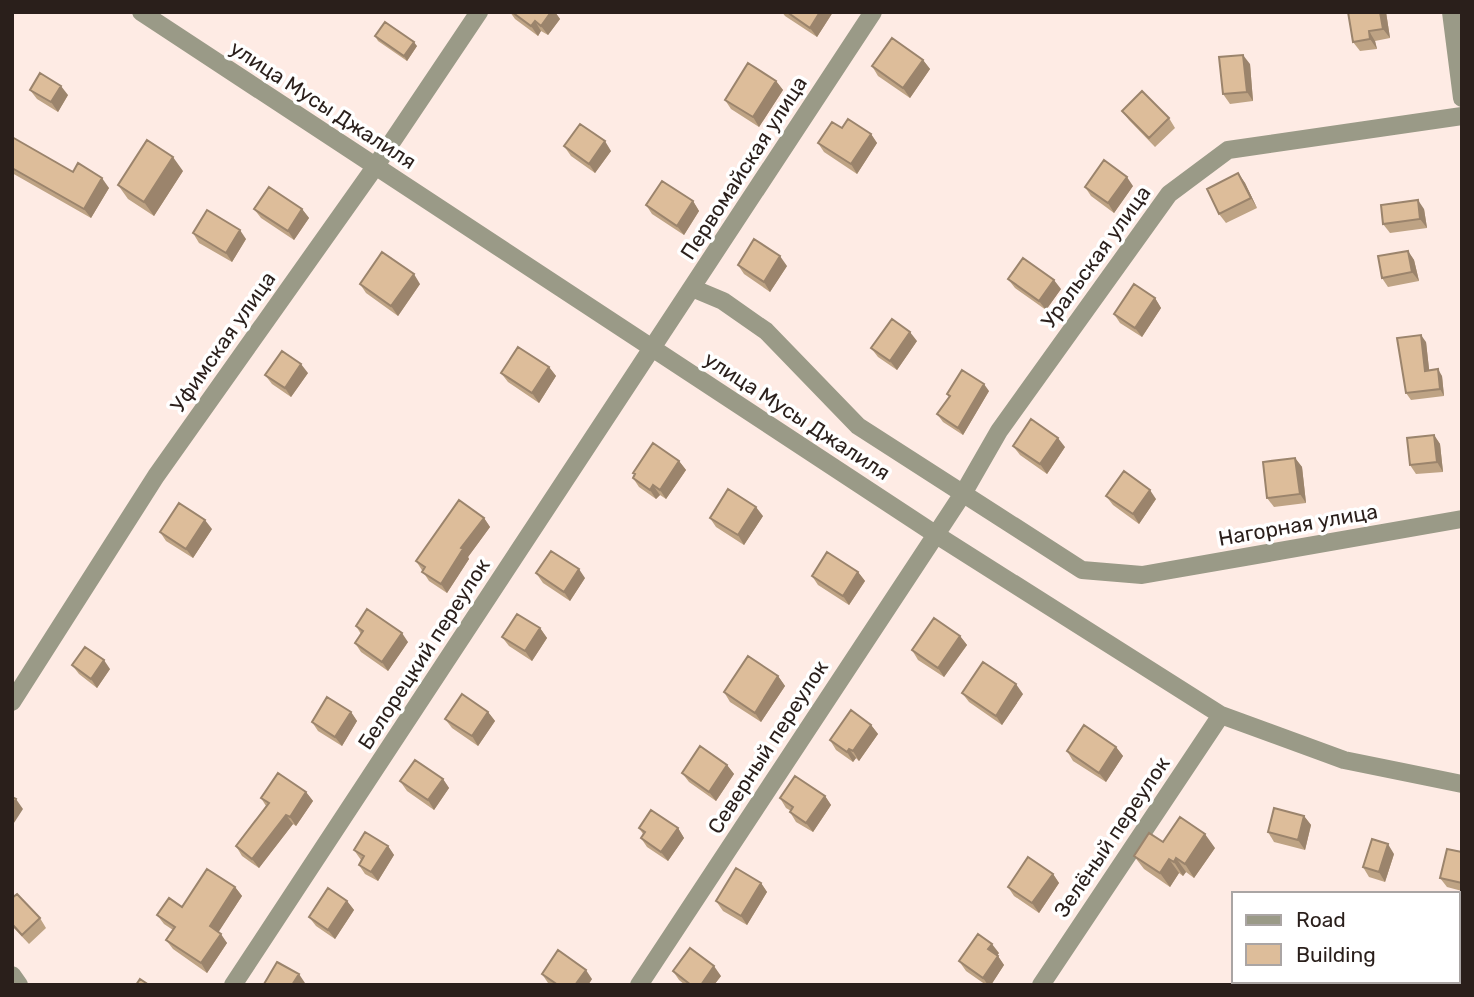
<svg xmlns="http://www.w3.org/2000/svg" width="1474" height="997" font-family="Rubik,sans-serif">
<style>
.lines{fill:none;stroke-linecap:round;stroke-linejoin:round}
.street{stroke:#9a9a87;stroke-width:18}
.wall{fill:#bea384}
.shaded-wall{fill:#9b846c}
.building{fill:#ddbd9a;stroke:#9b846c;stroke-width:2}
.labels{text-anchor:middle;stroke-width:7;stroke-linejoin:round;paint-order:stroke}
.street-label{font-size:21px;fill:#2a1f1b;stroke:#fff}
</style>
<rect width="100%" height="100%" fill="#feebe4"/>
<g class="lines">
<path class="street" d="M 141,12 L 935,534 L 1221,715 L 1344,760 L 1462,784
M 1451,12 L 1462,98
M 692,288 L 723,301 L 766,331 L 858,426 L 1082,570 L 1142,575 L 1462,519
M 12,702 L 156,476 L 375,167 L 479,12
M 12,975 L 19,985
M 233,985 L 873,12
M 639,985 L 964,492 L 999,431 L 1169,194 L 1228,150 L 1462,116
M 1041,985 L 1221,715"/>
</g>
<path class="wall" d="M 510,12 L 555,12 L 560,19 L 548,35 L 541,31 L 538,36 L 515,19 Z
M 782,12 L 833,12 L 817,37 L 785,16 Z
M 1386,12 L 1390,38 L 1375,41 L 1377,49 L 1360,51 L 1353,42 Z
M 375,36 L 417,46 L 407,61 L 378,41 Z
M 923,60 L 930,69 L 910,98 L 878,76 L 872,66 Z
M 1250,64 L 1253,101 L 1230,104 L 1223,94 Z
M 776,81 L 783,90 L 759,127 L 731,109 L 725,100 Z
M 30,90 L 68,95 L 58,112 L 37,99 Z
M 1122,111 L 1169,118 L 1175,128 L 1155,147 L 1129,120 Z
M 842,128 L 871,134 L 877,143 L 857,174 L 824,152 L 818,143 Z
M 12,137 L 73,172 L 109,188 L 91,218 L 12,173 Z
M 564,146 L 611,151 L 595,173 L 571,156 Z
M 183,171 L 154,216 L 128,199 L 118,185 Z
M 1238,173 L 1245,183 L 1257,208 L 1226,223 L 1219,214 Z
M 1133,186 L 1114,213 L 1091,196 L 1085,187 Z
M 693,201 L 699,211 L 684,235 L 652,214 L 646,205 Z
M 254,209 L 302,209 L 309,218 L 294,240 L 261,218 Z
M 1424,209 L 1427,228 L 1390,233 L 1383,224 Z
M 193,233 L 246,239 L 232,262 L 199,243 Z
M 1408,251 L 1414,260 L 1419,281 L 1388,287 L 1382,278 Z
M 738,265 L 787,266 L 770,292 L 744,274 Z
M 1008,279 L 1061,289 L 1046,310 L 1015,288 Z
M 360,284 L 420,284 L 398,316 L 366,293 Z
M 1155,298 L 1161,308 L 1142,337 L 1120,323 L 1114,314 Z
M 917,341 L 897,370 L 878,357 L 871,348 Z
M 1426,342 L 1429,370 L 1442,376 L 1444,396 L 1411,400 L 1406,393 Z
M 549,367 L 556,376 L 539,403 L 508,382 L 501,373 Z
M 308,373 L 291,397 L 272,384 L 265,375 Z
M 989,391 L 963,435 L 943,422 L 937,414 L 949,397 L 947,394 Z
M 1434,435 L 1440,444 L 1443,472 L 1416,474 L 1410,465 Z
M 1013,446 L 1065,447 L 1047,474 L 1020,455 Z
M 1295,458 L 1302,467 L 1306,503 L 1274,507 L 1267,498 Z
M 679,461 L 686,470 L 666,499 L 660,495 L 656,499 L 639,487 L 633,478 L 635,475 L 633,473 Z
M 1106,496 L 1156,499 L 1139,524 L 1113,505 Z
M 763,516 L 744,545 L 716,527 L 710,518 Z
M 484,518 L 490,527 L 468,557 L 469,559 L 447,593 L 429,581 L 416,561 Z
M 212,529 L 193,558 L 166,541 L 160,532 Z
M 858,572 L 865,581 L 849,605 L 818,585 L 812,576 Z
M 536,573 L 585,578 L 570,601 L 543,583 Z
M 356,626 L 408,642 L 388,671 L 361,652 L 355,643 L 361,634 Z
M 540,628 L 547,638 L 532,661 L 509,646 L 502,637 Z
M 960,636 L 967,645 L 944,677 L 918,660 L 912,650 Z
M 72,665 L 110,669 L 97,688 L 79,674 Z
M 778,676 L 785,686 L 761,722 L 730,702 L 724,692 Z
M 962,693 L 1023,694 L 1002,725 L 969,702 Z
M 351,712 L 357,721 L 342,746 L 318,731 L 312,722 Z
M 488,712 L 495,721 L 478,746 L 452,728 L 445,719 Z
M 871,725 L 878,734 L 859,761 L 856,758 L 853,762 L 836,750 L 830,740 Z
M 1116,747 L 1123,756 L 1106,782 L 1073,761 L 1067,751 Z
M 727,765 L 734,774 L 716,801 L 689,782 L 682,773 Z
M 443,779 L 449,788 L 434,810 L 407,791 L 400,781 Z
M 306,792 L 313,801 L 296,826 L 293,824 L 259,868 L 242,856 L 236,846 L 266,806 L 261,798 Z
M 825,796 L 831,805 L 813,832 L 796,822 L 790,812 L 791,811 L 786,808 L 780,798 Z
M 1304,816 L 1311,825 L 1305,850 L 1274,842 L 1268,832 Z
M 639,828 L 678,828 L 684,838 L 668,861 L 647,847 L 641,838 L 643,834 Z
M 1163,842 L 1215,848 L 1194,878 L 1186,872 L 1183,876 L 1179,873 L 1170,887 L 1144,869 L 1134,856 Z
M 388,846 L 394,855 L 378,881 L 365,874 L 359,865 L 361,860 L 354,850 Z
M 1462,852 L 1462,891 L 1447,887 L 1440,878 Z
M 1394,854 L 1385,882 L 1369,877 L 1363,867 Z
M 1053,874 L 1059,883 L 1039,913 L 1014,896 L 1008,887 Z
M 761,883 L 767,892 L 747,925 L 723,911 L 716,901 Z
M 235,887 L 242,896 L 218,932 L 227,943 L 207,973 L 173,949 L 166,940 L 173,930 L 164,924 L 157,915 L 182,907 Z
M 12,898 L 40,918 L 46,928 L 29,944 L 12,926 Z
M 347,901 L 354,910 L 335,939 L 316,926 L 309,917 Z
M 999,953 L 997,955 L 1004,965 L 991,985 L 986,985 L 966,971 L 959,961 Z
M 673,971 L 721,976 L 714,985 L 685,985 L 679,980 Z
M 542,974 L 592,979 L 588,985 L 551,985 L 548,983 Z"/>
<path class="shaded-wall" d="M 551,12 L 555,12 L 560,19 L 548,35 L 541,26 Z
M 820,12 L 833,12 L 817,37 L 810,28 Z
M 1380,12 L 1386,12 L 1390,38 L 1383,29 Z
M 535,21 L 541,31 L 538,36 L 531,26 Z
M 1369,31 L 1375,41 L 1377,49 L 1370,39 Z
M 414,42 L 417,46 L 407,61 L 404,56 Z
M 1243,55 L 1250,64 L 1253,101 L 1247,92 Z
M 923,60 L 930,69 L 910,98 L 903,88 Z
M 776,81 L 783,90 L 759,127 L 753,117 Z
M 61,86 L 68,95 L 58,112 L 51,102 Z
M 871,134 L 877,143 L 857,174 L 851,164 Z
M 605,141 L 611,151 L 595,173 L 589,164 Z
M 173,157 L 183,171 L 154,216 L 144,202 Z
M 1238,173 L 1245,183 L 1257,208 L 1251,198 Z
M 1127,177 L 1133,186 L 1114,213 L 1108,203 Z
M 102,178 L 109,188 L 91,218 L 84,209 Z
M 1418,200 L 1424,209 L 1427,228 L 1420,219 Z
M 693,201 L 699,211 L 684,235 L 677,226 Z
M 302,209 L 309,218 L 294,240 L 288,231 Z
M 240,230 L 246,239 L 232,262 L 226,253 Z
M 1408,251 L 1414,260 L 1419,281 L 1412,272 Z
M 780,256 L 787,266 L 770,292 L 764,282 Z
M 414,274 L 420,284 L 398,316 L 391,306 Z
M 1054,280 L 1061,289 L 1046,310 L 1039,301 Z
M 1155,298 L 1161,308 L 1142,337 L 1135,328 Z
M 910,332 L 917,341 L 897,370 L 890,361 Z
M 1421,335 L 1426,342 L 1430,377 L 1425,371 Z
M 301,364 L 308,373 L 291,397 L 285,388 Z
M 549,367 L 556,376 L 539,403 L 532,393 Z
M 1438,369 L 1442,376 L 1444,396 L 1440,389 Z
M 984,384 L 989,391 L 963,435 L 958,428 Z
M 1434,435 L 1440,444 L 1443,472 L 1437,462 Z
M 1058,438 L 1065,447 L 1047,474 L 1040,464 Z
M 1295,458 L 1302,467 L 1306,503 L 1300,494 Z
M 679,461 L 686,470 L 666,499 L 660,490 Z
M 653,485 L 660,495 L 656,499 L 650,490 Z
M 1150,490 L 1156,499 L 1139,524 L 1133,514 Z
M 756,507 L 763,516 L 744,545 L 738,535 Z
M 484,518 L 490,527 L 468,557 L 469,559 L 447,593 L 441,584 L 461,548 Z
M 205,520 L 212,529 L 193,558 L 186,549 Z
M 579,569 L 585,578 L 570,601 L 564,592 Z
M 858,572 L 865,581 L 849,605 L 843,596 Z
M 540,628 L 547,638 L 532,661 L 525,651 Z
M 402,633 L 408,642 L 388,671 L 382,662 Z
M 960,636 L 967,645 L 944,677 L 938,668 Z
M 104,660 L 110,669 L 97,688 L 91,679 Z
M 778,676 L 785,686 L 761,722 L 755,713 Z
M 1016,684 L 1023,694 L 1002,725 L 996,716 Z
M 351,712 L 357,721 L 342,746 L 335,737 Z
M 488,712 L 495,721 L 478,746 L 472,736 Z
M 871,725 L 878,734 L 859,761 L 853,751 Z
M 1116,747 L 1123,756 L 1106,782 L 1099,773 Z
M 849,749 L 856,758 L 853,762 L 847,752 Z
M 727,765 L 734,774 L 716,801 L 709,792 Z
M 443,779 L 449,788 L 434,810 L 428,800 Z
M 306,792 L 313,801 L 296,826 L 290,817 Z
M 825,796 L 831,805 L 813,832 L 806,823 Z
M 16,799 L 23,809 L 12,826 L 12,806 Z
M 286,815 L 293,824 L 259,868 L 252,859 Z
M 1304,816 L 1311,825 L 1305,850 L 1298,840 Z
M 678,828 L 684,838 L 668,861 L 661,852 Z
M 1205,834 L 1215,848 L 1194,878 L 1185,864 Z
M 1388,844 L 1394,854 L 1385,882 L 1379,872 Z
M 388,846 L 394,855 L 378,881 L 371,872 Z
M 1176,858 L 1186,872 L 1183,876 L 1174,862 Z
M 1169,859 L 1179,873 L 1170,887 L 1160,873 Z
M 1053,874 L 1059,883 L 1039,913 L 1032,903 Z
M 761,883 L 767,892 L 747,925 L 741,916 Z
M 235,887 L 242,896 L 216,936 L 210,926 Z
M 347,901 L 354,910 L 335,939 L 328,930 Z
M 221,934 L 227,943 L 207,973 L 201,963 Z
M 992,944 L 999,953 L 995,959 L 988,949 Z
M 998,956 L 1004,965 L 991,985 L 988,985 L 983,978 Z
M 714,966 L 721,976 L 714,985 L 701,985 Z
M 586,970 L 592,979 L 588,985 L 575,985 Z
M 299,974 L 305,983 L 304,985 L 292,985 Z"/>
<path class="building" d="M 512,12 L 551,12 L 541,26 L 535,21 L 531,26 Z
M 787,12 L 820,12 L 810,28 Z
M 1348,12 L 1380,12 L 1383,29 L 1369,31 L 1370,39 L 1353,42 Z
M 385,22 L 414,42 L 404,56 L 375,36 Z
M 892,38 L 923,60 L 903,88 L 872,66 Z
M 1243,55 L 1247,92 L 1223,94 L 1219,57 Z
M 748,63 L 776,81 L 753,117 L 725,100 Z
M 40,73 L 61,86 L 51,102 L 30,90 Z
M 1142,91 L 1169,118 L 1149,138 L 1122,111 Z
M 848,119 L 871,134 L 851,164 L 818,143 L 832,122 L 842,128 Z
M 580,124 L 605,141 L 589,164 L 564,146 Z
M 12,137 L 73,172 L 78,163 L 102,178 L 84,209 L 12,168 Z
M 147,140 L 173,157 L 144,202 L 118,185 Z
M 1104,160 L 1127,177 L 1108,203 L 1085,187 Z
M 1238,173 L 1251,198 L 1219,214 L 1207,189 Z
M 662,181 L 693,201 L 677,226 L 646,205 Z
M 269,187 L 302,209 L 288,231 L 254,209 Z
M 1418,200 L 1420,219 L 1383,224 L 1381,205 Z
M 207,210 L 240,230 L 226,253 L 193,233 Z
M 754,239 L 780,256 L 764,282 L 738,265 Z
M 1408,251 L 1412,272 L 1382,278 L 1378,256 Z
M 382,252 L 414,274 L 391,306 L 360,284 Z
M 1023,258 L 1054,280 L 1039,301 L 1008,279 Z
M 1134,284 L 1155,298 L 1135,328 L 1114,314 Z
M 892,319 L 910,332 L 890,361 L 871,348 Z
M 1421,335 L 1425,371 L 1438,369 L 1440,389 L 1406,393 L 1397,338 Z
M 518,347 L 549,367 L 532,393 L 501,373 Z
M 282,351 L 301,364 L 285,388 L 265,375 Z
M 962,370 L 984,384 L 958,428 L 937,414 L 950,396 L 947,394 Z
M 1031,419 L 1058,438 L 1040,464 L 1013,446 Z
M 1434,435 L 1437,462 L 1410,465 L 1407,438 Z
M 653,443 L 679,461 L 660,490 L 653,485 L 650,490 L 633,478 L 635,474 L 633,473 Z
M 1295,458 L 1300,494 L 1267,498 L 1263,462 Z
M 1124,471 L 1150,490 L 1133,514 L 1106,496 Z
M 728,489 L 756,507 L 738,535 L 710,518 Z
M 459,500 L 484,518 L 461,548 L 463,549 L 441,584 L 422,572 L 425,567 L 416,561 Z
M 179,503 L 205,520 L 186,549 L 160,532 Z
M 551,551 L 579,569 L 564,592 L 536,573 Z
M 827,552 L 858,572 L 843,596 L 812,576 Z
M 367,609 L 402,633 L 382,662 L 355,643 L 363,631 L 356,626 Z
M 517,614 L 540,628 L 525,651 L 502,637 Z
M 934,618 L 960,636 L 938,668 L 912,650 Z
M 85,647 L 104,660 L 91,679 L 72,665 Z
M 748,656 L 778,676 L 755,713 L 724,692 Z
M 983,662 L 1016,684 L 996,716 L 962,693 Z
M 462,694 L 488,712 L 472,736 L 445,719 Z
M 327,697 L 351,712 L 335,737 L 312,722 Z
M 851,710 L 871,725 L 853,751 L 849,749 L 847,752 L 830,740 Z
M 1084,725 L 1116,747 L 1099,773 L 1067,751 Z
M 700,746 L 727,765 L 709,792 L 682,773 Z
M 415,760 L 443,779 L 428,800 L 400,781 Z
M 278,773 L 306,792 L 290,817 L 286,815 L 252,859 L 236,846 L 269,803 L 261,798 Z
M 795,776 L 825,796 L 806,823 L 790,812 L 793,807 L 780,798 Z
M 12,797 L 16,799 L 12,806 Z
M 1274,808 L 1304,816 L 1298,840 L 1268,832 Z
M 651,810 L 678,828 L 661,852 L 641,838 L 645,832 L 639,828 Z
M 1180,817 L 1205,834 L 1185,864 L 1176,858 L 1174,862 L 1169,859 L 1160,873 L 1134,856 L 1149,833 L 1163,842 Z
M 365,832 L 388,846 L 371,872 L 359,865 L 364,856 L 354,850 Z
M 1372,839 L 1388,844 L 1379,872 L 1363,867 Z
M 1447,849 L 1462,852 L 1462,883 L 1440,878 Z
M 1028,857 L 1053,874 L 1032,903 L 1008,887 Z
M 736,868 L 761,883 L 741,916 L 716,901 Z
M 207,869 L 235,887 L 210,926 L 221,934 L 201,963 L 166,940 L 175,927 L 157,915 L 169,898 L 182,907 Z
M 328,888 L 347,901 L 328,930 L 309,917 Z
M 17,894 L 40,918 L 22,935 L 12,924 L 12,898 Z
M 978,934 L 992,944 L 988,949 L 998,956 L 983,978 L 959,961 Z
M 690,948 L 714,966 L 701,985 L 691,985 L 673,971 Z
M 558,950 L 586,970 L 575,985 L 558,985 L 542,974 Z
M 277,962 L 299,974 L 292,985 L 264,984 Z
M 140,979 L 149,985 L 136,985 Z"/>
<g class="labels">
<g class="street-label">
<text transform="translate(323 105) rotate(33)" y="7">улица Мусы Джалиля</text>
<text transform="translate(744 168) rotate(-57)" y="7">Первомайская улица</text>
<text transform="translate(1096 257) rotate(-54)" y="7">Уральская улица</text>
<text transform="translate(223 342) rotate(-55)" y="7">Уфимская улица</text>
<text transform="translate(797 416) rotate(33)" y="7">улица Мусы Джалиля</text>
<text transform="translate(1298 525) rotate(-10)" y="7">Нагорная улица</text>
<text transform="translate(424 654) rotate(-57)" y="7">Белорецкий переулок</text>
<text transform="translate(768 747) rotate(-57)" y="7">Северный переулок</text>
<text transform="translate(1112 837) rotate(-56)" y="7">Зелёный переулок</text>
</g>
</g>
<rect width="1474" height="997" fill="none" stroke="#2a1f1b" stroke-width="28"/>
<rect x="1232" y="892" width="228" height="91" fill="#ffffff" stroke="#aaa5a4" stroke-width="2"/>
<rect x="1246" y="915" width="35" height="10" fill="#9a9a87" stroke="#aaa5a4" stroke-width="2"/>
<text x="1296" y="927" font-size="21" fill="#2a1f1b">Road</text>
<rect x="1246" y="944" width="35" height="21" fill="#ddbd9a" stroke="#aaa5a4" stroke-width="2"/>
<text x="1296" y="962" font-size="21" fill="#2a1f1b">Building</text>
</svg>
